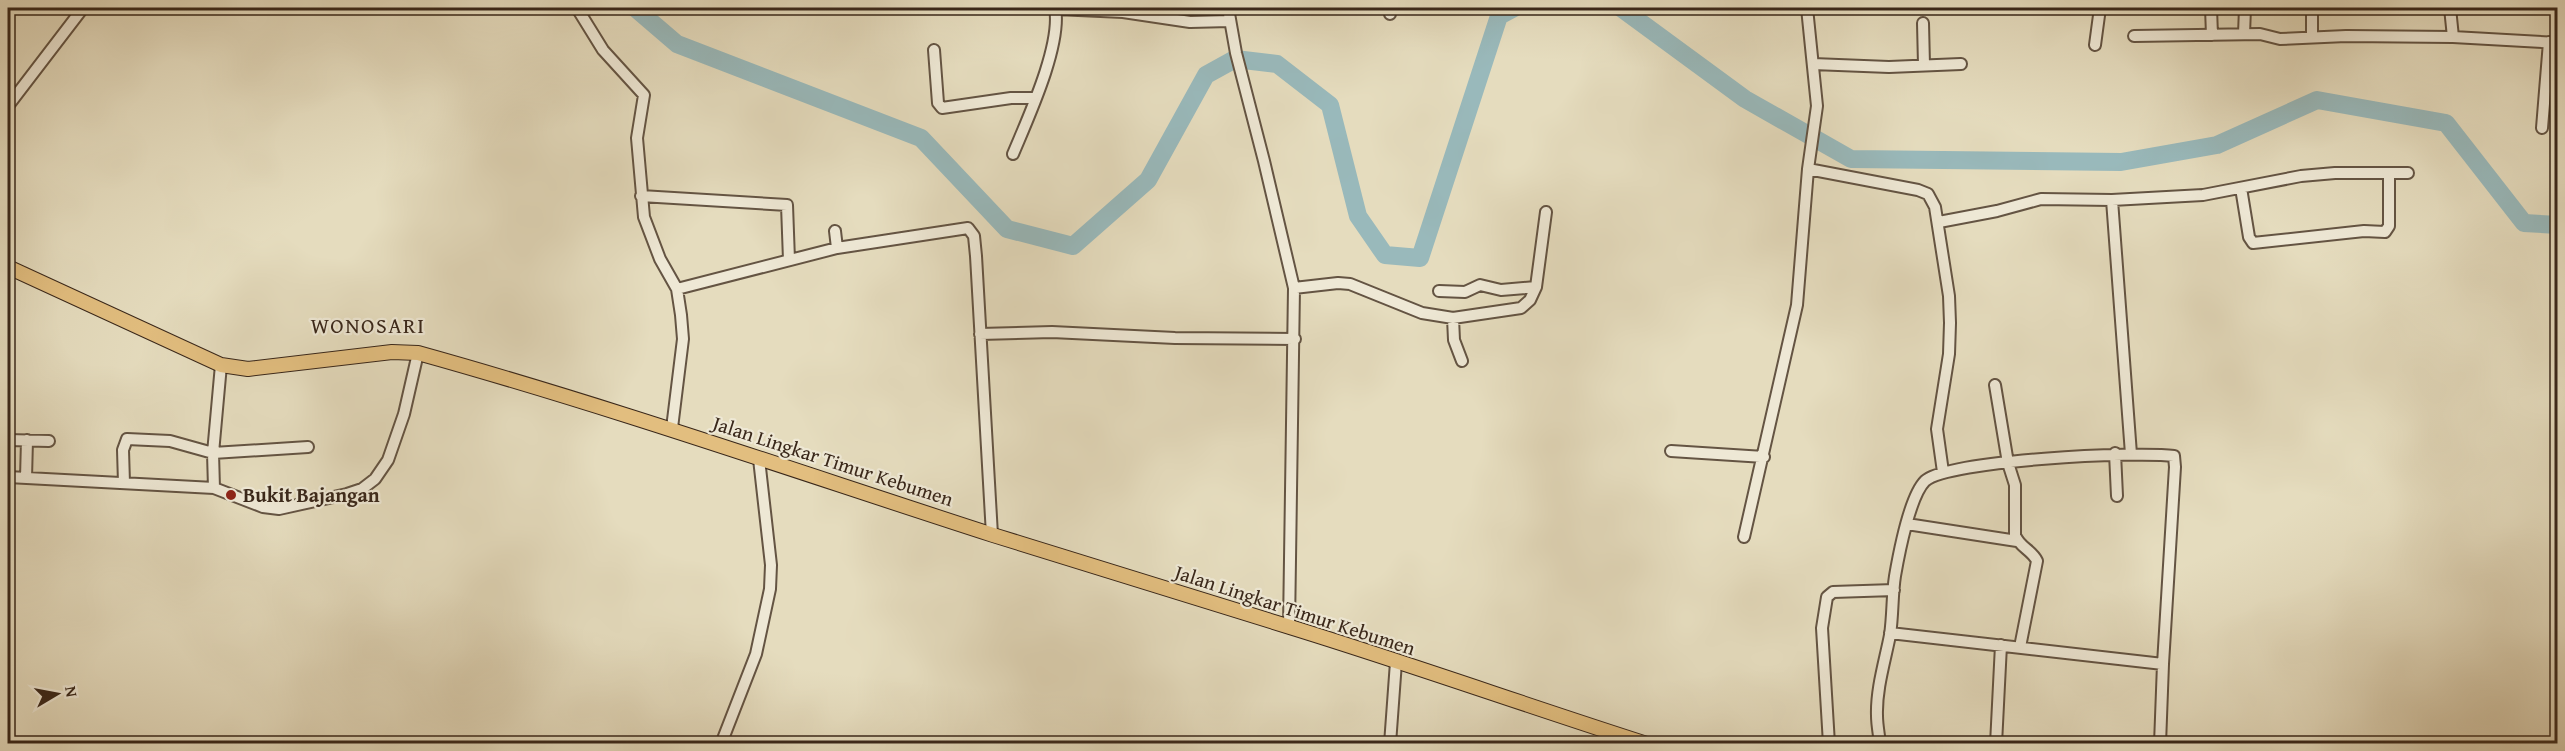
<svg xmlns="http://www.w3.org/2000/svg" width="2565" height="751" font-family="'Gentium Book Plus',serif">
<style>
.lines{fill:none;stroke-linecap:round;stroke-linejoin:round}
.river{stroke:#99b9bb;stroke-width:18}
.minor-casing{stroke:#645443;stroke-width:14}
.major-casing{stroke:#39271a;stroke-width:16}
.minor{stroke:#eee8d5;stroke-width:10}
.major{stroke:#e2be7f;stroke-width:14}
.poi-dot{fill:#8f2418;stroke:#eee8d5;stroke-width:2}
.labels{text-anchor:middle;stroke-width:4.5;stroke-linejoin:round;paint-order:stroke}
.street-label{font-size:20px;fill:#39271a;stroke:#eee8d5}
.poi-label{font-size:20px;font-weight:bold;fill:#39271a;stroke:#eee8d5;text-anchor:start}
.quarter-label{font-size:22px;letter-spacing:1.5px;fill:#39271a;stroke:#eee8d5}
</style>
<rect width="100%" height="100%" fill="#e5dcbe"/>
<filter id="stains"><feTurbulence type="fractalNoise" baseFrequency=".00333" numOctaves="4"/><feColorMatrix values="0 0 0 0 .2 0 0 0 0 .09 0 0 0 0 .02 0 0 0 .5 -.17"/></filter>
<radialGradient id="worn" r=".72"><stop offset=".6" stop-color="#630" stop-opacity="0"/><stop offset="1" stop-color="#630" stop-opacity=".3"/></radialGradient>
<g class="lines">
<path class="river" d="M 635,8 L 677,44 L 921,138 L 1007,229 L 1073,246 L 1148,180 L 1206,75 L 1235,59 L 1277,64 L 1330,105 L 1358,216 L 1385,255 L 1420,258 L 1499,16 L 1514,8
M 1621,8 L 1745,99 L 1851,159 L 2121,162 L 2217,145 L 2317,100 L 2446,123 L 2524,223 L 2558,225"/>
<defs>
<path id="minor" d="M 577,8 L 603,50 L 644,95 L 637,138 L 644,217 L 660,259 L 677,289 L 681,315 L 683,339 L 672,428
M 1228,8 L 1236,53 L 1264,161 L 1294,288 L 1289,627
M 1390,8 L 1390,14
M 2211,8 L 2212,35
M 2312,8 L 2312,36
M 2450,8 L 2453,37
M 1056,9 L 1123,12 L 1190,22 L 1230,21
M 1923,23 L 1924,65
M 2244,34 L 2245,8
M 2134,36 L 2260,34 L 2280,39 L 2346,36 L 2453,37 L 2558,43
M 2095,45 L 2100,8
M 934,50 L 938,103 L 942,108 L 1011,98 L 1036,98
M 1813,64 L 1889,67 L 1961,64
M 8,106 L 83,8
M 2542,128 L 2549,42
M 1013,154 C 1028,118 1062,45 1055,8
M 1808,169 L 1918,190 L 1928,194 L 1935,207 L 1949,296 L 1950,323 L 1949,354 L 1937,429 L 1943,472
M 2241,188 L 2249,237 L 2253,243 L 2364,231 L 2385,232 L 2389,226 L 2389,173
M 641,196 L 787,205 L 789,260
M 2112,200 L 2131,454
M 1939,222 L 1997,211 L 2041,199 L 2112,200 L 2203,195 L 2301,176 L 2335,173 L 2408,173
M 835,231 L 837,248
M 1294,288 L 1338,283 L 1350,284 L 1422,313 L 1453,318 L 1521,308 L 1530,300 L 1536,287 L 1546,212
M 677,289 L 837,248 L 968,228 L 974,236 L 976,256 L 992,535
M 1439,291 L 1465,292 L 1480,285 L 1501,290 L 1536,287
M 1453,318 L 1454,340 L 1462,361
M 980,334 L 1052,332 L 1175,338 L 1295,339
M 1995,385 L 2008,463 L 2015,485 L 2015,535 C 2019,547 2032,550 2037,561 L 2020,647
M 8,440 L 49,441
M 1671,451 L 1764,457
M 2115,453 L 2117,496
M 8,477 L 214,488 L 263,507 L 279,509 L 347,494 L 362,489 L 375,479 L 388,460 L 404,414 L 418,353
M 26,478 L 27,440
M 124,483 L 123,450 L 127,439 L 170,441 L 213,453 L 308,447
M 214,488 L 213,453 L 221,365
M 1907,524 L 2017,541
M 1744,537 L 1797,305 L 1808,169 L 1817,106 L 1807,8
M 1890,633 L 2163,664
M 721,744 L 756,654 L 770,589 L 771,565 L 759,459
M 1390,744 L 1396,662
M 1829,744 L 1822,628 L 1827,597 L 1833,592 L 1894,590
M 1880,744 C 1879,734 1877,725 1877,716 C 1876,689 1885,661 1890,635 C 1893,615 1892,595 1895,576 C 1899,553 1910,496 1925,481 C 1948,460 2138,451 2174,456 L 2175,467 L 2163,664 L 2160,744
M 1996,744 L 2001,645"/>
<path id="major" d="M 8,267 L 221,365 L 248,369 L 392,352 L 418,353 C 612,407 801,473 993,535 C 1092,566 1191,597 1290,627 C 1410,664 1528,706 1647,744"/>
</defs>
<use href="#minor" class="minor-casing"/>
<use href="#major" class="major-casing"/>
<use href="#minor" class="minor"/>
<use href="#major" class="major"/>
</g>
<circle class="poi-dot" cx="231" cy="495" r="6"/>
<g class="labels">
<g class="street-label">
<text transform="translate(833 461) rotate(18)" y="7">Jalan Lingkar Timur Kebumen</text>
<text transform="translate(1295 610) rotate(18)" y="7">Jalan Lingkar Timur Kebumen</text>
</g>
<g class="poi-label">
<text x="243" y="502">Bukit Bajangan</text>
</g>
<g class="quarter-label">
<text x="368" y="333">WONOSARI</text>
</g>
</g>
<rect width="2565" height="751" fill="none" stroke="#e5dcbe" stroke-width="30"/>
<rect x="9" y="9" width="2547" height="733" fill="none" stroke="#39271a" stroke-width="3"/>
<rect x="15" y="15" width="2535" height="721" fill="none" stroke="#39271a" stroke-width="1.5"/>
<g transform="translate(57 694) rotate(80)" stroke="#eee8d5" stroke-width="4.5" paint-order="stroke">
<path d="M0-4.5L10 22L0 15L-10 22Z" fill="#39271a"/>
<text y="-9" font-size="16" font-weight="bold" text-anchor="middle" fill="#39271a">N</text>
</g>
<rect width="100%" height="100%" filter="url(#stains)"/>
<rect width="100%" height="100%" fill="url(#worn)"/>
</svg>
